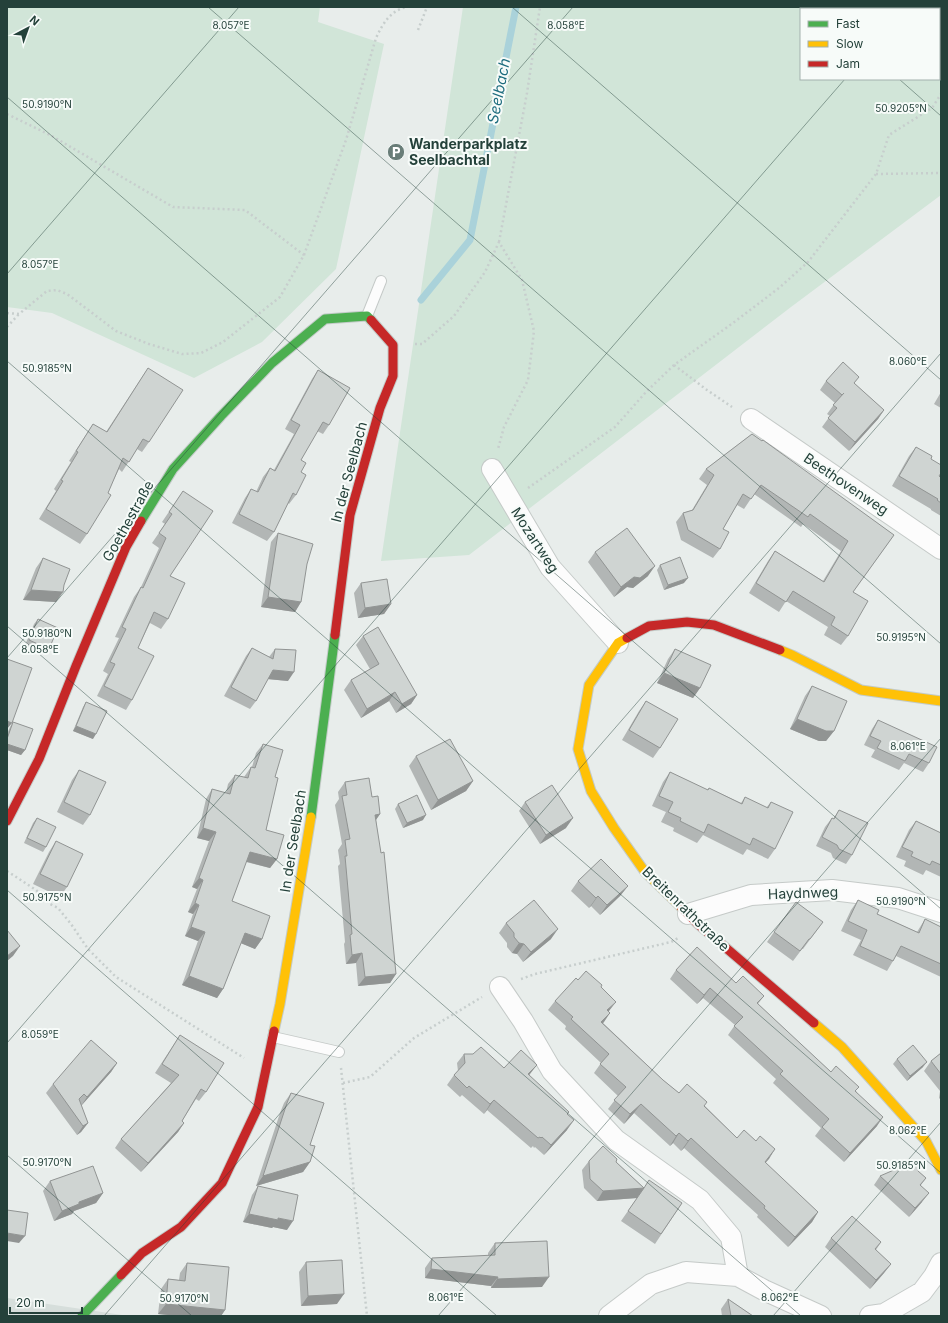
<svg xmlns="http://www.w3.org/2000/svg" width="948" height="1323" font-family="Inter,sans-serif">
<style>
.built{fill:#d6dedb}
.green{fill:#d1e5d8;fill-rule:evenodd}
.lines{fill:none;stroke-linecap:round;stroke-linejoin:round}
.stream{stroke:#aad2da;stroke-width:7}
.lane-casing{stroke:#c5cac8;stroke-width:12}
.street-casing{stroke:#c5cac8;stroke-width:22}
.fast-casing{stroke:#c3cbc8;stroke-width:11}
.slow-casing{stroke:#c3cbc8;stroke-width:11}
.jam-casing{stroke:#c3cbc8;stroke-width:11}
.path{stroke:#c7cecd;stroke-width:2.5;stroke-dasharray:2 3;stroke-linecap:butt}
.lane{stroke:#fcfcfc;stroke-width:10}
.street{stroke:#fcfcfc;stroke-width:20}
.fast{stroke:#4caf50;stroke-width:9}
.slow{stroke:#ffc107;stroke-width:9}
.jam{stroke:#c62828;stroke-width:9}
.wall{fill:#b2b6b5}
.shaded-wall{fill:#919493}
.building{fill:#cfd4d2;stroke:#919493}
.ticks{fill:none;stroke:#24413a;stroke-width:1;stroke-opacity:0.45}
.labels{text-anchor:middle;stroke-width:4;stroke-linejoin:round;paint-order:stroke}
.poi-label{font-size:14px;font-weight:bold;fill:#24413a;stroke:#f7fbf9;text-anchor:start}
.street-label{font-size:14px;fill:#24413a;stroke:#f7fbf9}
.water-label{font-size:15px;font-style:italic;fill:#1d6c7e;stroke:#f7fbf9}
.ticks-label{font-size:10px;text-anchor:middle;fill:#24413a;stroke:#f7fbf9;stroke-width:4;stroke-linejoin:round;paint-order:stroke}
</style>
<rect width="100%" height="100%" fill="#e8edeb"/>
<path class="built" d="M 7,1298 L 129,1316 L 7,1316 Z"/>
<path class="green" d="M 7,7 L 320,7 L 318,22 L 384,44 L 336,269 L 262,342 L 194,378 L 52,313 L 7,307 Z
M 463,7 L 941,7 L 941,195 L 791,307 L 469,555 L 381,561 ZM 801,9 L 939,9 L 939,79 L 801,79 Z"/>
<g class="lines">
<path class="stream" d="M 421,300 L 470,240 L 516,7"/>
<defs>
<path id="lane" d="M 367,316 L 381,281
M 273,1037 L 339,1052"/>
<path id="street" d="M 751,419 L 941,549
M 492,469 L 550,567 L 618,643
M 688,914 L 751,895 L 832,890 L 898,898 L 941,912
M 500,987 L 523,1021 L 552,1071 L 616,1140 L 700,1200 L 731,1237 L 738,1276
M 609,1316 L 651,1284 L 686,1272 L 738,1276 L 764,1290 L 821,1316
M 870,1316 L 884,1314 L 922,1292 L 934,1276 L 941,1263"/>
<path id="fast" d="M 141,521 L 173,469 L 221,416 L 272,363 L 325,319 L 367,316 L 371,320
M 311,817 L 335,635
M 82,1316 L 121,1275"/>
<path id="slow" d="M 627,638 L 618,643 L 589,685 L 578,749 L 591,791 L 614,828 L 645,872 L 681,907
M 780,650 L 792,655 L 861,690 L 941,701
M 814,1023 L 842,1047 L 926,1141 L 941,1170
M 274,1031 L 280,1004 L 311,817"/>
<path id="jam" d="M 335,635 L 350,515 L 380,408 L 393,376 L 393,345 L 371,320
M 627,638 L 649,626 L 687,622 L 714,625 L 780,650
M 7,821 L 39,759 L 76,666 L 126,547 L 141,521
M 681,907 L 698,924 L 814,1023
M 121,1275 L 142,1253 L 181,1227 L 222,1183 L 258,1107 L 274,1031"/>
</defs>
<use href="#lane" class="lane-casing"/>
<use href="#street" class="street-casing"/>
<use href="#fast" class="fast-casing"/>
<use href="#slow" class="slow-casing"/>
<use href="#jam" class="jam-casing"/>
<path class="path" d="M 418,30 L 427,7
M 7,114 L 52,136 L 173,207 L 245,210 L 304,255
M 876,174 L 941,173
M 499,242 L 527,93 L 540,7
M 7,313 L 19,314 L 47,291 L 57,290 L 67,294 L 116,331 L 149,344 L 182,354 L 201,353 L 223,342 L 280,297 L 304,255 L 346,140 L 376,38 C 383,23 391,10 407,7
M 7,327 L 19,314
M 415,344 L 422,344 L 454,316 L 485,272 L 499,242 L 522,280 L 534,331 L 528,380 L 504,427 L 498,449
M 674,365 L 707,390 L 732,407
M 528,488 L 615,427 L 646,392 L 674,365 L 733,323 L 779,288 L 808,262 L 876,174 L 889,135 L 932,108 L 941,94
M 7,871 L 36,890 L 50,904 L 58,908 L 71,924 L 88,949 L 116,977 L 244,1058
M 521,979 L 535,974 L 671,942 L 678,938
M 341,1068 L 367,1316
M 343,1083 L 370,1077 L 414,1038 L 482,997"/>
<use href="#lane" class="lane"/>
<use href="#street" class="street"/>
<use href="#fast" class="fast"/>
<use href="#slow" class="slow"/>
<use href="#jam" class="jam"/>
</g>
<path class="wall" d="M 148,368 L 149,442 L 142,452 L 137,449 L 122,472 L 119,469 L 87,534 L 80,544 L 39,519 L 56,491 L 54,489 L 71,462 L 69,461 L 93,424 L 106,432 Z
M 318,370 L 329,425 L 323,434 L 317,431 L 301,460 L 301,472 L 296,495 L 289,504 L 288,503 L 274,532 L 267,541 L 232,523 L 245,498 L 251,489 L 256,492 L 263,477 L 270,468 L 274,470 L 294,434 L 285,429 L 312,379 Z
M 859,377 L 854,383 L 884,410 L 878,419 L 849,451 L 822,427 L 830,416 L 827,414 L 835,403 L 820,390 L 826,381 Z
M 941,392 L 941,408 L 934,404 Z
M 752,434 L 894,535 L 853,592 L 848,636 L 841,645 L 824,635 L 828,627 L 786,601 L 779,612 L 749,593 L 768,561 L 775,551 L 823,581 L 841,551 L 803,524 L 801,527 L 754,494 L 744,509 L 737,505 L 723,529 L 720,549 L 713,558 L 681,540 L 676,522 L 683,513 L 692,510 L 707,485 L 699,479 L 706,469 Z
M 916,447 L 931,459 L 939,476 L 941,478 L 941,516 L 931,510 L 931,509 L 892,486 L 909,456 Z
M 183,491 L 170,576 L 168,619 L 161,629 L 150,623 L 138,648 L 132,700 L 126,710 L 97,696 L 108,674 L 103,671 L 119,638 L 115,637 L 134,597 L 141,587 L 159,548 L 152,543 L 165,524 L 162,522 Z
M 278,533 L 301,602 L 295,612 L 261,607 L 271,542 Z
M 595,552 L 648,576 L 633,588 L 627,587 L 614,597 L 588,562 Z
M 43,558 L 56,602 L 23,600 L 36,568 Z
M 660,565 L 684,583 L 664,590 L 657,570 Z
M 361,583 L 391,604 L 384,614 L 358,618 L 354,593 Z
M 38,619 L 49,649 L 45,654 L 25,645 L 34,624 Z
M 363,636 L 417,695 L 411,704 L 396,713 L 389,701 L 361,718 L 344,690 L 351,680 L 370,669 L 356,645 Z
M 252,648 L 269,657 L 275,649 L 288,681 L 268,679 L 256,701 L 250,709 L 224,696 L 246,656 Z
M 675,649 L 700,688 L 693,698 L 657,683 L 668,659 Z
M 812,686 L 834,731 L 826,741 L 819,741 L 790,729 L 805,696 Z
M 646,701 L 660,748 L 653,758 L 622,740 L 639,711 Z
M 86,702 L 93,739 L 73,731 L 83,707 Z
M 878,720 L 929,763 L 923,772 L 904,763 L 899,770 L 871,757 L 875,750 L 864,745 L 872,729 Z
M 13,722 L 25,750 L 21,755 L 7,750 L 7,734 L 10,727 Z
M 263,744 L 275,777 L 266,830 L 277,859 L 270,868 L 246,862 L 232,901 L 262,939 L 255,949 L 241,943 L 223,989 L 217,998 L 182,985 L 198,941 L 185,936 L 193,914 L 188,912 L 197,889 L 192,887 L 209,841 L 197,838 L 206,799 L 212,789 L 226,793 L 228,784 L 235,775 L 244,777 L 251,767 L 252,767 L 256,753 Z
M 416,756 L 473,781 L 466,791 L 431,810 L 409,766 Z
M 79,770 L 90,815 L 83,825 L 57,812 L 72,780 Z
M 670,772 L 707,790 L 709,788 L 741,803 L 745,797 L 766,808 L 771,802 L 775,849 L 768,859 L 747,849 L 743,855 L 703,835 L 697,843 L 673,831 L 674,828 L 661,822 L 666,812 L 652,806 L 663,782 Z
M 345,782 L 372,797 L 380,814 L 376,820 L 396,974 L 390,983 L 358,986 L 356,963 L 346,964 L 344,944 L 345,942 L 338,866 L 340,864 L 338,850 L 342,844 L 335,805 L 339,799 L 338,792 Z
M 525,802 L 566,828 L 540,844 L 519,811 Z
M 398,804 L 423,820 L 403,828 L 395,809 Z
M 839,810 L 852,855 L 846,864 L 833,858 L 831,853 L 816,846 L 825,827 L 832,818 L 833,819 Z
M 37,818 L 46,847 L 43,852 L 24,843 L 33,823 Z
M 916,821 L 941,833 L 941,877 L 926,870 L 923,875 L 904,866 L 906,861 L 896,857 L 909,830 Z
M 56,841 L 67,887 L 60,897 L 33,884 L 49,852 Z
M 578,881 L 628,886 L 620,896 L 600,915 L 591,906 L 589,908 L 571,891 Z
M 858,900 L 877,914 L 917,932 L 925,919 L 941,927 L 941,977 L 896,956 L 887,971 L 853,955 L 861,940 L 841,931 L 851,910 Z
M 823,922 L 803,949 L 802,949 L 793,961 L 767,942 L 774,932 Z
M 506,923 L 551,939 L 523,962 L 517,954 L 512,953 L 507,947 L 507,943 L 499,933 Z
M 676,970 L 736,983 L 764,996 L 758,1004 L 831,1072 L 856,1091 L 877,1126 L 844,1162 L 815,1136 L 821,1128 L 773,1083 L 776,1079 L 728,1035 L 735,1025 L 703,998 L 697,1004 L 670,979 Z
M 578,980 L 601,988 L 609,1011 L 603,1023 L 663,1080 L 679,1093 L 705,1106 L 737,1138 L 756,1141 L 775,1149 L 765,1163 L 818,1212 L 812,1222 L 788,1247 L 757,1217 L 758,1215 L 684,1148 L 681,1151 L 673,1143 L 670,1146 L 634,1113 L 624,1124 L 608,1109 L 618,1096 L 594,1073 L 601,1063 L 565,1029 L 566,1026 L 548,1010 L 555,1001 Z
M 180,1035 L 206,1092 L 199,1101 L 196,1099 L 182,1121 L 184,1123 L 178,1132 L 141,1172 L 115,1148 L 121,1139 L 171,1083 L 155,1073 Z
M 941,1053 L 941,1100 L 939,1098 L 940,1091 L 924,1071 L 931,1061 Z
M 464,1054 L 504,1068 L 530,1074 L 529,1075 L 567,1114 L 567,1130 L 544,1155 L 535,1147 L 534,1148 L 533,1146 L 531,1148 L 487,1110 L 484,1114 L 462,1095 L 460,1097 L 447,1085 L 454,1075 L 458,1071 L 457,1063 Z
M 897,1059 L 923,1067 L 907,1081 L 893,1064 Z
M 117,1063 L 111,1072 L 81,1106 L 88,1123 L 81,1132 L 77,1135 L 46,1093 L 53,1084 Z
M 291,1093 L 310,1145 L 310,1162 L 303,1172 L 256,1186 L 280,1113 L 284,1103 Z
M 589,1161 L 616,1162 L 644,1188 L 682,1203 L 655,1244 L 621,1221 L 637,1198 L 597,1201 L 584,1188 L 582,1170 Z
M 918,1171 L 926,1178 L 921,1185 L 922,1202 L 909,1217 L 874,1185 L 880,1176 Z
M 50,1181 L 103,1193 L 96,1203 L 74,1211 L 72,1214 L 54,1221 L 43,1191 Z
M 258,1186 L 287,1230 L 273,1227 L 272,1228 L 243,1222 L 252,1195 Z
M 831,1238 L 881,1242 L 876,1250 L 891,1264 L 884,1273 L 870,1289 L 825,1247 Z
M 495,1243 L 542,1287 L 491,1288 L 491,1286 L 425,1278 L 425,1268 L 432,1258 L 488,1256 L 488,1253 Z
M 306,1262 L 337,1304 L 301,1306 L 299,1272 Z
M 187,1263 L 225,1310 L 221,1316 L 178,1316 L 158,1314 L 161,1289 L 168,1279 L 179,1280 L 180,1273 Z
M 728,1299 L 753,1316 L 722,1316 L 721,1309 Z"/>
<path class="shaded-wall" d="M 884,410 L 878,419 L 849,451 L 855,442 Z
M 655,566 L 648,576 L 633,588 L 627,587 L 614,597 L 621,587 L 634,577 Z
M 688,578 L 684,583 L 664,590 L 668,585 Z
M 31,590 L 63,592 L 56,602 L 23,600 Z
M 268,597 L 301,602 L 295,612 L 261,607 Z
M 391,604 L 384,614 L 358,618 L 365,608 Z
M 273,670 L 294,672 L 288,681 L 267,679 Z
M 664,673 L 700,688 L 693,698 L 657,683 Z
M 395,692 L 389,701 L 361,718 L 367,709 Z
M 417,695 L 411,704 L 396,713 L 402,704 Z
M 797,719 L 834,731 L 826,741 L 819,741 L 790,729 Z
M 7,721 L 12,723 L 7,729 Z
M 76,726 L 96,734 L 93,739 L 73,731 Z
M 7,744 L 25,750 L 21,755 L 7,750 Z
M 473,781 L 466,791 L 431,810 L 438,800 Z
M 380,814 L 373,824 L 375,815 Z
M 426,815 L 423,820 L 403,828 L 407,823 Z
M 573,818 L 566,828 L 540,844 L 546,835 Z
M 203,828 L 216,832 L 209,841 L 197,838 Z
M 250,852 L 277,859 L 270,868 L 244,861 Z
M 199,878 L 203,880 L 197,889 L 192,887 Z
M 628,886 L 620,896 L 600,915 L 607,905 Z
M 598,896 L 591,906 L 589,908 L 596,898 Z
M 195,903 L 199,905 L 193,914 L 188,912 Z
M 191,927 L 205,932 L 198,941 L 185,936 Z
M 558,929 L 551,939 L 523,962 L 531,952 Z
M 245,933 L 262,939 L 255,949 L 238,942 Z
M 519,943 L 524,944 L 517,954 L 512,953 Z
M 20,946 L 13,956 L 7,961 L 7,956 Z
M 362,953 L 356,963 L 346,964 L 352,955 Z
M 396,974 L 390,983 L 358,986 L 365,977 Z
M 189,976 L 223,989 L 217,998 L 182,985 Z
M 710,988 L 703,998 L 697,1004 L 704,995 Z
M 616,1002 L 609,1011 L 601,1020 L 607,1010 Z
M 610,1013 L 604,1022 L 595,1032 L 601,1022 Z
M 927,1062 L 923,1067 L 907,1081 L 910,1076 Z
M 117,1063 L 111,1072 L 81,1106 L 87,1097 Z
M 537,1065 L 530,1074 L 521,1084 L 528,1074 Z
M 494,1100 L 487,1110 L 484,1114 L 490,1104 Z
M 641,1104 L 634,1113 L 624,1124 L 630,1114 Z
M 883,1117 L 877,1126 L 844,1162 L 850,1153 Z
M 574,1120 L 567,1130 L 544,1155 L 551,1145 Z
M 88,1123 L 81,1132 L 77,1135 L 83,1126 Z
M 184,1123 L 178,1132 L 141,1172 L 148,1163 Z
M 679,1133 L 673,1143 L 670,1146 L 676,1136 Z
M 691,1138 L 684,1148 L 681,1151 L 688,1141 Z
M 775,1149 L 769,1159 L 758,1171 L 765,1162 Z
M 310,1162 L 303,1172 L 256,1186 L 263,1176 Z
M 644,1188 L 637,1198 L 597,1201 L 603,1191 Z
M 103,1193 L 96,1203 L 74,1211 L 72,1214 L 54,1221 L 62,1211 L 79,1202 Z
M 929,1193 L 922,1202 L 909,1217 L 915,1208 Z
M 818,1212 L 812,1222 L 788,1247 L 795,1237 Z
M 249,1214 L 278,1218 L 293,1221 L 287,1230 L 273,1227 L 272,1228 L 243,1222 Z
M 7,1233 L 25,1236 L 19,1243 L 7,1241 Z
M 891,1264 L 884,1273 L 870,1289 L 876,1280 Z
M 431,1269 L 498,1277 L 491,1286 L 425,1278 Z
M 549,1277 L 542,1287 L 491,1288 L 497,1279 Z
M 344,1294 L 337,1304 L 301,1306 L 308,1296 Z
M 166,1304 L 225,1310 L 221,1316 L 178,1316 L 158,1314 Z"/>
<path class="building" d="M 843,362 L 859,377 L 854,383 L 884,410 L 855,442 L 828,418 L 837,408 L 833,405 L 844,393 L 842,395 L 826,381 Z
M 148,368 L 183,390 L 149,442 L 143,439 L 129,462 L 123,458 L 108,493 L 111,495 L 87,534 L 46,509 L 63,481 L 61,480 L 78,452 L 76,451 L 93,424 L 107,432 Z
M 318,370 L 350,388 L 329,425 L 323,422 L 301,460 L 306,463 L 301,472 L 306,475 L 296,495 L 293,493 L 274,532 L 239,514 L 251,489 L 258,492 L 270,468 L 275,471 L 300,425 L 291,420 Z
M 752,434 L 762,441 L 763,440 L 894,535 L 853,592 L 868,601 L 848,636 L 831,625 L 835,617 L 793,591 L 786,602 L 756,583 L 775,551 L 824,582 L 848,541 L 810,514 L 808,517 L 761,485 L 751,499 L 743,494 L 723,529 L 729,532 L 720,549 L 688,530 L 683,513 L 693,510 L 714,475 L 706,469 Z
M 916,447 L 932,456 L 931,459 L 941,465 L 941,473 L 939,476 L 941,478 L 941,503 L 937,500 L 938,499 L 899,476 Z
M 183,491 L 213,511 L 170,576 L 185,583 L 168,619 L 154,612 L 138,648 L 154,656 L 132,700 L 104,686 L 115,664 L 110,662 L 126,629 L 122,627 L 141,587 L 143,588 L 166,538 L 159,533 L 172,514 L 169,512 Z
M 627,528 L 655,566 L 640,578 L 634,577 L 621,587 L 595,552 Z
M 278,533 L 313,544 L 307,564 L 301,602 L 268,597 Z
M 680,557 L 688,578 L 668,585 L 660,565 Z
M 43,558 L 70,569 L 64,585 L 63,592 L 31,590 Z
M 387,579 L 391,604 L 365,608 L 361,583 Z
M 38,619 L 58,628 L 49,649 L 29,640 Z
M 378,627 L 417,695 L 402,704 L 395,692 L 367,709 L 351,680 L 379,664 L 363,636 Z
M 252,648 L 273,659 L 275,649 L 296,650 L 294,672 L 273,670 L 256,701 L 231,687 Z
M 675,649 L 711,665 L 700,688 L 664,673 Z
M 7,659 L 32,668 L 12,723 L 7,721 Z
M 812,686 L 847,701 L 834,731 L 826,731 L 797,719 Z
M 646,701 L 678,719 L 660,748 L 629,730 Z
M 86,702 L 107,711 L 96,734 L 76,726 Z
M 878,720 L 937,747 L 929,763 L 909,754 L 905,761 L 877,748 L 881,741 L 870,736 Z
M 13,722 L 33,729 L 25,750 L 7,744 L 7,739 Z
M 450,739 L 473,781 L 438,800 L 416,756 Z
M 263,744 L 283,750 L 275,777 L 278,778 L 266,830 L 284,835 L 277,859 L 250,852 L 232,901 L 270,916 L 262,939 L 245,933 L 223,989 L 189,976 L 205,932 L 191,927 L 199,905 L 195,903 L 203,880 L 199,878 L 216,832 L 203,828 L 212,789 L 230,794 L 235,775 L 248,778 L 251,767 L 255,768 Z
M 79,770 L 106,782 L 90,815 L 64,802 Z
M 670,772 L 708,790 L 709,788 L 742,804 L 745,797 L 768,808 L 771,802 L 793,812 L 775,849 L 753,838 L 750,845 L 708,824 L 704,833 L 680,821 L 681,818 L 668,812 L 673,802 L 659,796 Z
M 369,778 L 372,797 L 378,796 L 380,814 L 375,815 L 381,853 L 384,852 L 396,974 L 365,977 L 362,953 L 352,955 L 350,935 L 352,934 L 345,856 L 347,856 L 345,840 L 350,839 L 342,796 L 347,795 L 345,782 Z
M 552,785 L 573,818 L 546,835 L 525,802 Z
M 417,795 L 426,815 L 407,823 L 398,804 Z
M 839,810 L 868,823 L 852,855 L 839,849 L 837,845 L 822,837 L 832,818 L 834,819 Z
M 37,818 L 56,827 L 46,847 L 27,838 Z
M 916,821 L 941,833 L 941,865 L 932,861 L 930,865 L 911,856 L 913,852 L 902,847 Z
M 56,841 L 83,854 L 67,887 L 40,874 Z
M 601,859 L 628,886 L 607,905 L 598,896 L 596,898 L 578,881 Z
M 534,900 L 558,929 L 531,952 L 524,944 L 519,943 L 514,937 L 514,933 L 506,923 Z
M 858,900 L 879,910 L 877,914 L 919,933 L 925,919 L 941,927 L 941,964 L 901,946 L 893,961 L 860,946 L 867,930 L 848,921 Z
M 796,902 L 823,922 L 810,939 L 809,939 L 800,951 L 774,932 Z
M 7,930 L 20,946 L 7,956 Z
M 697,947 L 736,983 L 743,976 L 764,996 L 757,1003 L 831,1072 L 836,1066 L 859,1087 L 855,1091 L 883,1117 L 850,1153 L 822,1127 L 829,1119 L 780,1074 L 783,1071 L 734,1026 L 743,1017 L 710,988 L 704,995 L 676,970 Z
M 586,971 L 602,985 L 601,987 L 616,1002 L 607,1010 L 610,1013 L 601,1022 L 663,1080 L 679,1093 L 687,1084 L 707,1102 L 704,1106 L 737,1138 L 744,1130 L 756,1141 L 760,1136 L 775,1149 L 765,1162 L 818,1212 L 795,1237 L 764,1208 L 765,1206 L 691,1138 L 688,1141 L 679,1133 L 676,1136 L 641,1104 L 630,1114 L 614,1100 L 626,1087 L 600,1064 L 609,1054 L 571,1019 L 573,1017 L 555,1001 L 576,978 L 578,980 Z
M 180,1035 L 224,1063 L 206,1092 L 201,1089 L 182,1121 L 184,1123 L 148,1163 L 121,1139 L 179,1075 L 162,1064 Z
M 91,1040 L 117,1063 L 87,1097 L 84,1094 L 79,1099 L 88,1123 L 83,1126 L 53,1084 Z
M 913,1045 L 927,1062 L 910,1076 L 897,1059 Z
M 481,1047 L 504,1068 L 521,1050 L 537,1065 L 528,1074 L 569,1112 L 567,1114 L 574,1120 L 551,1145 L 542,1137 L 541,1138 L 540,1137 L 538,1138 L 494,1100 L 490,1104 L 469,1086 L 467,1088 L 454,1075 L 465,1063 L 464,1054 L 473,1054 Z
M 941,1053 L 941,1074 L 931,1061 Z
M 291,1093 L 324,1103 L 310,1145 L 315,1146 L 310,1162 L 263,1176 L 287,1103 Z
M 603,1146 L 617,1159 L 616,1162 L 644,1188 L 649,1180 L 682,1203 L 661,1234 L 628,1211 L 644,1188 L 603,1191 L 590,1179 L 589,1161 Z
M 917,1160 L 918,1171 L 926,1178 L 920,1185 L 929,1193 L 915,1208 L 880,1176 Z
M 93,1166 L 103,1193 L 79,1202 L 79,1204 L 62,1211 L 50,1181 Z
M 258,1186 L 298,1195 L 293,1221 L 278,1218 L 278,1220 L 249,1214 Z
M 7,1210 L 28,1213 L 25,1236 L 7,1233 Z
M 852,1216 L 881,1242 L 875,1249 L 891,1264 L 876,1280 L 831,1238 Z
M 547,1241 L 549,1277 L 497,1279 L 498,1277 L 431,1269 L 432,1258 L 495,1255 L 495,1243 Z
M 342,1260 L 344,1294 L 308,1296 L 306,1262 Z
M 187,1263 L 229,1267 L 225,1310 L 166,1304 L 168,1279 L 185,1281 Z
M 728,1299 L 753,1316 L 731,1316 Z"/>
<path class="ticks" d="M 208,7 L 941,644M 512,7 L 941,380M 816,7 L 818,9M 906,9 L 907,7M 899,79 L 941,116M 7,97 L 941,909M 7,274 L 239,7M 7,361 L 941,1173M 7,626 L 801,1316M 7,658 L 573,7M 7,890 L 497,1316M 7,1043 L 845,79M 7,1155 L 192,1316M 104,1316 L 941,353M 438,1316 L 941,738M 773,1316 L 941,1122"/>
<defs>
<symbol id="parking-disc" viewBox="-11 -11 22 22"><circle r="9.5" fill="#697d78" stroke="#f7fbf9"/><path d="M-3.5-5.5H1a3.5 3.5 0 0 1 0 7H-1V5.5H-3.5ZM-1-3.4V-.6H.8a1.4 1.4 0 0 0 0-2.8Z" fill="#fff"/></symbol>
</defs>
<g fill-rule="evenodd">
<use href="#parking-disc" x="386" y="142" width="20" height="20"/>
</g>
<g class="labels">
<g class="poi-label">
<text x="409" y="149">Wanderparkplatz<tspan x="409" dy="16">Seelbachtal</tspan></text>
</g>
<g class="street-label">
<text transform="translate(349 472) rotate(-75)" y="5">In der Seelbach</text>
<text transform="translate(846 484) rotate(34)" y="5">Beethovenweg</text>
<text transform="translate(128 521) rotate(-61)" y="5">Goethestraße</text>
<text transform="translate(535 540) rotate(57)" y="5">Mozartweg</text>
<text transform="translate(293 841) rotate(-81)" y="5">In der Seelbach</text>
<text transform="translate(803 893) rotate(-2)" y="5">Haydnweg</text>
<text transform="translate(686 909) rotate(44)" y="5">Breitenrathstraße</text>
</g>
<g class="water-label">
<text transform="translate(499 91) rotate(-79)" y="5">Seelbach</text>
</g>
</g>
<g class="ticks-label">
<text x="231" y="29">8.057°E</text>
<text x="566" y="29">8.058°E</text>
<text x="47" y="108">50.9190°N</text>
<text x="901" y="112">50.9205°N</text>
<text x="40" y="268">8.057°E</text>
<text x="908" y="365">8.060°E</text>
<text x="47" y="372">50.9185°N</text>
<text x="47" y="637">50.9180°N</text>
<text x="901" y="641">50.9195°N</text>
<text x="40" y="653">8.058°E</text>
<text x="908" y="750">8.061°E</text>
<text x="47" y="901">50.9175°N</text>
<text x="901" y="905">50.9190°N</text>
<text x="40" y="1038">8.059°E</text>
<text x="908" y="1134">8.062°E</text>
<text x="47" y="1166">50.9170°N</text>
<text x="901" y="1169">50.9185°N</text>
<text x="446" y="1301">8.061°E</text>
<text x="780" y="1301">8.062°E</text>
<text x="184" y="1302">50.9170°N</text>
</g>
<rect width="948" height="1323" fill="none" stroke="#24413a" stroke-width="16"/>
<rect x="800" y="8" width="140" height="72" fill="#f7fbf9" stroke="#a3b1ad"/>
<rect x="808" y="21" width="20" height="6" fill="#4caf50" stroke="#a3b1ad"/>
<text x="836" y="28" font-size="12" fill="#24413a">Fast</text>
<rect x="808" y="41" width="20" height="6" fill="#ffc107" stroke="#a3b1ad"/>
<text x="836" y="48" font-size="12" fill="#24413a">Slow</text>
<rect x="808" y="61" width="20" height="6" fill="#c62828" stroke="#a3b1ad"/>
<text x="836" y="68" font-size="12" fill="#24413a">Jam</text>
<g transform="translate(28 28) rotate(41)" stroke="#f7fbf9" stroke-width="3" paint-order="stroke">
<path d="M0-3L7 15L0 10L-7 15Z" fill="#24413a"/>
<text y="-6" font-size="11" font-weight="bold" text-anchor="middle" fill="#24413a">N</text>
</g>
<path d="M10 1307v6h72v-6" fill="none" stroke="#24413a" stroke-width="2"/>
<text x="16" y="1307" font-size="12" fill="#24413a" stroke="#f7fbf9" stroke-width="3" paint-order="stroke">20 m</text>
</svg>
